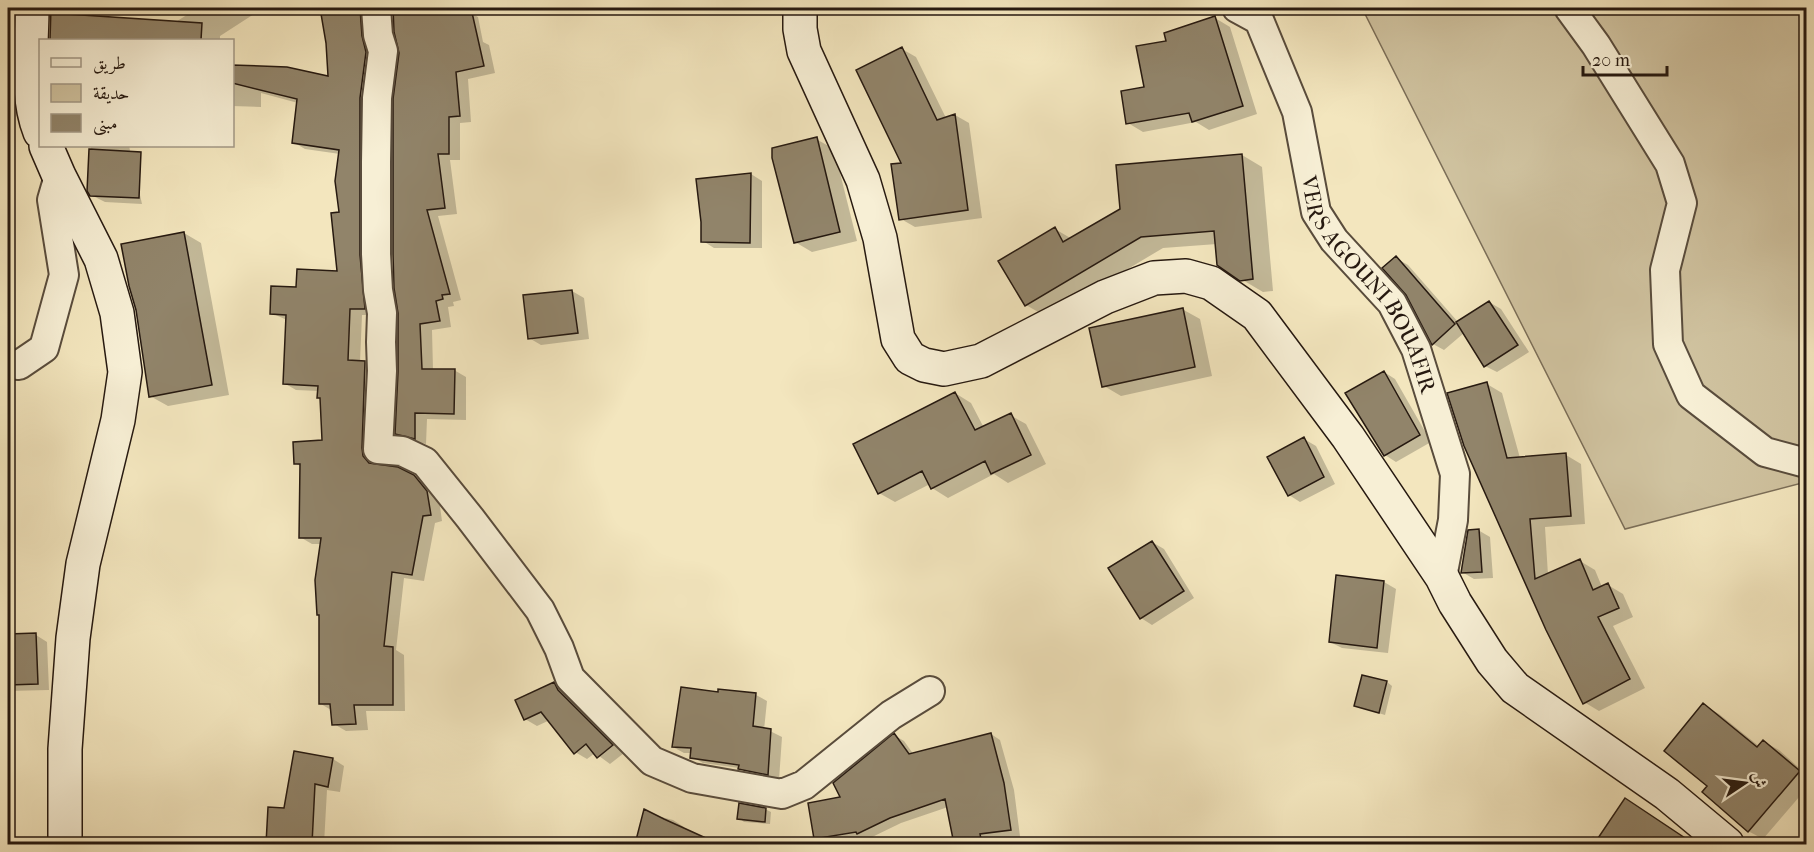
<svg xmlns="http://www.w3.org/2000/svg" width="1814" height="852" font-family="'IM FELL French Canon',Amiri,serif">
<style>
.green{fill:#d0c3a0;stroke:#7b6e58;stroke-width:1.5}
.shadow{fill:#0003}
.building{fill:#91846a;stroke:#261910;stroke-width:1.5}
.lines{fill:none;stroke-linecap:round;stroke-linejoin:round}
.street-casing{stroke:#594c3c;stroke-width:32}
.secondary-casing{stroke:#261910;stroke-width:36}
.street{stroke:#f7efd5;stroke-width:28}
.secondary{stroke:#f7efd5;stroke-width:33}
.labels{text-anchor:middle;stroke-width:6;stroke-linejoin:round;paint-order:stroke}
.street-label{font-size:22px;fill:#261910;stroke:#f7efd5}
</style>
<rect width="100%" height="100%" fill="#f3e6be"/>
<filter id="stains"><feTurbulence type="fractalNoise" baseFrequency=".00333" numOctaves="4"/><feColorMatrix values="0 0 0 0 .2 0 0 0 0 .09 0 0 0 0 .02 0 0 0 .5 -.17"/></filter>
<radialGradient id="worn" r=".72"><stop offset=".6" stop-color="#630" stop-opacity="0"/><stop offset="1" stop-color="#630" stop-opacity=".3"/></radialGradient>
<path class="green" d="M 1362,8 L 1806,8 L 1806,482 L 1625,529 Z"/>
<path class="shadow" d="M 8,8 L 11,8 L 8,46 Z
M 52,8 L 116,8 L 90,17 L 174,23 L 198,8 L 261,8 L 257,12 L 220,36 L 220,40 L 52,40 Z
M 337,8 L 373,8 L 376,315 L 362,315 L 360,362 L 365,362 L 377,369 L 373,456 L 375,465 L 414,477 L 427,484 L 439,499 L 442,521 L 435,523 L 424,581 L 404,578 L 396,650 L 404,655 L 405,711 L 366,711 L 368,730 L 346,731 L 334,724 L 331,710 L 321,704 L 321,544 L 312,544 L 300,537 L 302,467 L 295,463 L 324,442 L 322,399 L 319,391 L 296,390 L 284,383 L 287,320 L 271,313 L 298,289 L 338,272 L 340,154 L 305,149 L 293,142 L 298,103 L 261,93 L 261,107 L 232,106 L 232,66 L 329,78 L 328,43 L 322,10 Z
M 393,8 L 460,8 L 461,11 L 466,10 L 478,17 L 483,42 L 489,45 L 495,73 L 468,79 L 471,122 L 460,123 L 460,160 L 450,160 L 457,214 L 438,216 L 461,300 L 453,302 L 454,306 L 448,307 L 451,327 L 432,330 L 433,370 L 454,370 L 466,377 L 466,420 L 427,419 L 426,444 L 409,440 L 397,433 L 400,372 L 401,53 Z
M 1215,18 L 1230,27 L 1257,114 L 1209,130 L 1196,122 L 1143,132 L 1128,123 L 1168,42 Z
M 902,49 L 916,57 L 946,118 L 955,115 L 969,123 L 982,218 L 915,227 L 901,219 L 903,164 Z
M 816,139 L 834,149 L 857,241 L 812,252 L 795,242 Z
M 91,146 L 129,146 L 142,204 L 105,202 L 91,195 L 89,190 Z
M 1242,155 L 1262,167 L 1273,291 L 1263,292 L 1241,279 L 1217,244 L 1163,248 L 1047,317 L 1026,305 L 1055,229 L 1072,239 Z
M 751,174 L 762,181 L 762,248 L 714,248 L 703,241 Z
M 184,233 L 201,243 L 229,395 L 168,406 L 150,396 L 137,310 Z
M 1396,258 L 1408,265 L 1458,322 L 1489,302 L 1501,309 L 1529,352 L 1497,372 L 1485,366 L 1464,333 L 1444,350 L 1433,344 Z
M 572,291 L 584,298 L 589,339 L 541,345 L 529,338 Z
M 1182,309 L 1200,319 L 1212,376 L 1121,396 L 1104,386 Z
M 1384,372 L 1395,379 L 1431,442 L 1396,462 L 1385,455 Z
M 1487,384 L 1502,393 L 1520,458 L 1566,455 L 1581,464 L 1585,524 L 1545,527 L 1548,575 L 1580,561 L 1595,570 L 1602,587 L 1608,585 L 1623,594 L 1633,617 L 1613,626 L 1645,688 L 1599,711 L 1584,702 L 1547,630 Z
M 955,393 L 971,403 L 984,428 L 1010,415 L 1026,424 L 1046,464 L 1008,483 L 994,474 L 948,498 L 932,488 L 930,484 L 895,502 L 879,493 Z
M 1304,439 L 1316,446 L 1335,484 L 1300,502 L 1289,495 Z
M 1478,530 L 1490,537 L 1493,578 L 1474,579 L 1462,572 Z
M 1152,542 L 1164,549 L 1194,598 L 1152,625 L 1141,618 Z
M 1337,577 L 1384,582 L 1396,589 L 1388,653 L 1342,648 L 1330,642 Z
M 36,635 L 47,642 L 49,690 L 8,691 L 8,636 Z
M 1387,682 L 1392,686 L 1385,715 L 1356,706 Z
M 554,684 L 566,691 L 624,753 L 610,764 L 595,753 L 587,759 L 575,752 L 550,720 L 537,726 L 525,719 Z
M 719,694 L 756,695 L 767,701 L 764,730 L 770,731 L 782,737 L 779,780 L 751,775 L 739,768 L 703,763 L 692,757 L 692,753 L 684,753 L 673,747 Z
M 1704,705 L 1719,714 L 1760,747 L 1764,742 L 1779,750 L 1806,774 L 1806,789 L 1763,839 L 1748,831 L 1709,786 Z
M 991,734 L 1000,740 L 1014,790 L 1021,844 L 955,844 L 948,807 L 901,823 L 868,839 L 865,837 L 825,844 L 816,838 L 842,799 L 894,735 L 904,741 L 914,755 Z
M 295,752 L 333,759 L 344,766 L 340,792 L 327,790 L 324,844 L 267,844 L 269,809 L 285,810 Z
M 765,809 L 771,812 L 770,824 L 744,822 L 739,818 Z
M 1640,809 L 1694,844 L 1586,844 L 1593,836 L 1599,840 Z
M 645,813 L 673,820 L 684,827 L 683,829 L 715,844 L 637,844 Z"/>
<path class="building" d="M 51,8 L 68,8 L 67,14 L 202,23 L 201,40 L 50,40 Z
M 320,8 L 360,8 L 362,36 L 366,52 L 360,98 L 360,255 L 365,309 L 350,309 L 348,360 L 365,361 L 362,448 L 363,456 L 369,463 L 398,467 L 414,475 L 427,491 L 431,515 L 423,516 L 412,575 L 392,572 L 384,646 L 393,647 L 393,705 L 354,705 L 356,724 L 332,725 L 330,704 L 319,704 L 319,615 L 317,615 L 315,580 L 321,538 L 299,538 L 300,464 L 294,464 L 293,442 L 322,440 L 320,398 L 317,398 L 318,386 L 283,384 L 286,315 L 270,314 L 271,286 L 296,287 L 297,269 L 337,271 L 331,213 L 339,212 L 335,181 L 339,150 L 292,143 L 297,99 L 232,83 L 232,65 L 287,67 L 328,76 L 326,43 Z
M 393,8 L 471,8 L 484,66 L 456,72 L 460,116 L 449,117 L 449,154 L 438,154 L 445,208 L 427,210 L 450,294 L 442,295 L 443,299 L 436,301 L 440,321 L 420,324 L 422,369 L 455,369 L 454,414 L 415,413 L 415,439 L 395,434 L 398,372 L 398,313 L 394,288 L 393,254 L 393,99 L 399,53 L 394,32 Z
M 1215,16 L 1243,106 L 1192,122 L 1189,113 L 1126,124 L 1121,91 L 1144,87 L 1136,46 L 1166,41 L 1164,33 Z
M 902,47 L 937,120 L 955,114 L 968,210 L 899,220 L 891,164 L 901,163 L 856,70 Z
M 817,137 L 840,232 L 794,243 L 772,158 L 772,148 Z
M 89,149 L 141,152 L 139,198 L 90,196 L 87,191 Z
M 1242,154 L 1253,279 L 1240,281 L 1217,265 L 1214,231 L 1141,237 L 1025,306 L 998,261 L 1055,227 L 1063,242 L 1120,209 L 1116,165 Z
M 751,173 L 750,243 L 701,242 L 701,222 L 696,179 Z
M 184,232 L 212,385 L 149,397 L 136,310 L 129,286 L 121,244 Z
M 1396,256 L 1455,324 L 1432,345 L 1406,295 L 1382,268 Z
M 572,290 L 578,333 L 528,339 L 523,295 Z
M 1489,301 L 1518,345 L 1484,367 L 1456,322 Z
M 1183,308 L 1195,367 L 1102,387 L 1089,328 Z
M 1384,371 L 1420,435 L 1384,456 L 1345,393 Z
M 1487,382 L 1507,458 L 1566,453 L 1571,516 L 1530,519 L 1535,579 L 1580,559 L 1593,590 L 1608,583 L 1619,608 L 1598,617 L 1630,679 L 1583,704 L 1546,630 L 1464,446 L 1447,393 Z
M 955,392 L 975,430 L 1011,413 L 1031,455 L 991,474 L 985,461 L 931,489 L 922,471 L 878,494 L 853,444 Z
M 1304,437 L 1324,477 L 1288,496 L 1267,457 Z
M 1479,529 L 1482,572 L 1461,573 L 1468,530 Z
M 1152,541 L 1184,591 L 1140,619 L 1108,568 Z
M 1336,575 L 1384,581 L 1377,648 L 1329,642 Z
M 36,633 L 38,684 L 8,685 L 8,634 Z
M 1362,675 L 1387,681 L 1379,713 L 1354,706 Z
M 554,682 L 558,690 L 613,745 L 597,758 L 586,744 L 574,754 L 541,712 L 524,720 L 515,700 Z
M 681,687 L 718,692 L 718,689 L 756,693 L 753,726 L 771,729 L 768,775 L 738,769 L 739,765 L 690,758 L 691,748 L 672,747 Z
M 1703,703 L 1757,747 L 1763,740 L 1800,771 L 1748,832 L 1702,792 L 1707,786 L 1664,751 Z
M 894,733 L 909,754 L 991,733 L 1004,783 L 1011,830 L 980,834 L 982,844 L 954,844 L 945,799 L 890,818 L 857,834 L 856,832 L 814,839 L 808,803 L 840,797 L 833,783 Z
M 294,751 L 333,758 L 328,787 L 315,784 L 312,844 L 266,844 L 268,807 L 284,808 Z
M 1625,798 L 1694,844 L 1594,844 Z
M 739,803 L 766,808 L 765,822 L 737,819 Z
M 644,809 L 664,819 L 719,844 L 635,844 Z"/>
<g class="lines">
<defs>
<g id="street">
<path d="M 376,8 L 378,35 L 383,51 L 377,98 L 376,162 L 376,254 L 378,290 L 382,313 L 381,342 L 382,371 L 378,449 L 402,451 L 425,462 L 470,518 L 540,610 L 559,648 L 570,678 L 652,761 L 692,778 L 782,794 L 804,785 L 891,715 L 930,691"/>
<path id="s1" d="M 1237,8 L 1259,20 L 1297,112 L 1316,212 L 1334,240 L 1392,303 L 1416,349 L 1455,474 L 1453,520 L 1442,577"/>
<path d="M 1569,8 L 1596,45 L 1670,164 L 1682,203 L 1665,270 L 1668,344 L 1691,395 L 1765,452 L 1806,463"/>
<path d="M 8,364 L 19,365 L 44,348 L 64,275 L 52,200 L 59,176"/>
</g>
<path id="secondary" d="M 32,8 C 32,48 25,94 40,132
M 800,8 L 800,29 L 804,51 L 863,180 L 880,238 L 898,339 L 910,358 L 924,365 L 944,369 L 981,361 L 1105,297 L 1154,278 L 1186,276 L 1211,283 L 1257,315 L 1348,437 L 1442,577 L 1455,603 L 1492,661 L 1515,688 L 1667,794 L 1727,844
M 46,146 L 59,176 L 101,259 L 117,313 L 125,372 L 118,420 L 83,564 L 73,638 L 65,749 L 65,844"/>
</defs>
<use href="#street" class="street-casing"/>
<use href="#secondary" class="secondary-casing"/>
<use href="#street" class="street"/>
<use href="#secondary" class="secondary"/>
</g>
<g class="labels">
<g class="street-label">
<text dy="8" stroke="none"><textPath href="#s1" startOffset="316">VERS AGOUNI BOUAFIR</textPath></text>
</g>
</g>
<rect width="1814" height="852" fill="none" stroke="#f3e6be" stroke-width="30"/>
<rect x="9" y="9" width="1796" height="834" fill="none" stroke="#261910" stroke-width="3"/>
<rect x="15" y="15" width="1784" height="822" fill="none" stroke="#261910" stroke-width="1.5"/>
<rect x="39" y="39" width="195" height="108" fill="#f7efd5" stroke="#a39986" stroke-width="1.5"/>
<rect x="51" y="58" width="30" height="9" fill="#f7efd5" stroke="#a39986" stroke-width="1.5"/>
<text x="93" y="69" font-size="18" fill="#261910">طريق</text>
<rect x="51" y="84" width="30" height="18" fill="#d0c3a0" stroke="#a39986" stroke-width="1.5"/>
<text x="93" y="99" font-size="18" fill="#261910">حديقة</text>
<rect x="51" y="114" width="30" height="18" fill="#91846a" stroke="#a39986" stroke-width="1.5"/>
<text x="93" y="129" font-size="18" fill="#261910">مبنى</text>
<g transform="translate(1745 783) rotate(77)" stroke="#f7efd5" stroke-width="4.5" paint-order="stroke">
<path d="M0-4.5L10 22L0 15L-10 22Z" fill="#261910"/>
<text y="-9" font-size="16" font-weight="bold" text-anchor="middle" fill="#261910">ش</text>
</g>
<path d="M1583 66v9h84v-9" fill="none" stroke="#261910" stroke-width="3"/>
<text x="1592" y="66" font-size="18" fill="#261910" stroke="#f7efd5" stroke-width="4.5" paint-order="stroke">20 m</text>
<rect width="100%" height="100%" filter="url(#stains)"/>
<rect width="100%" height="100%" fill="url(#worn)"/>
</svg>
